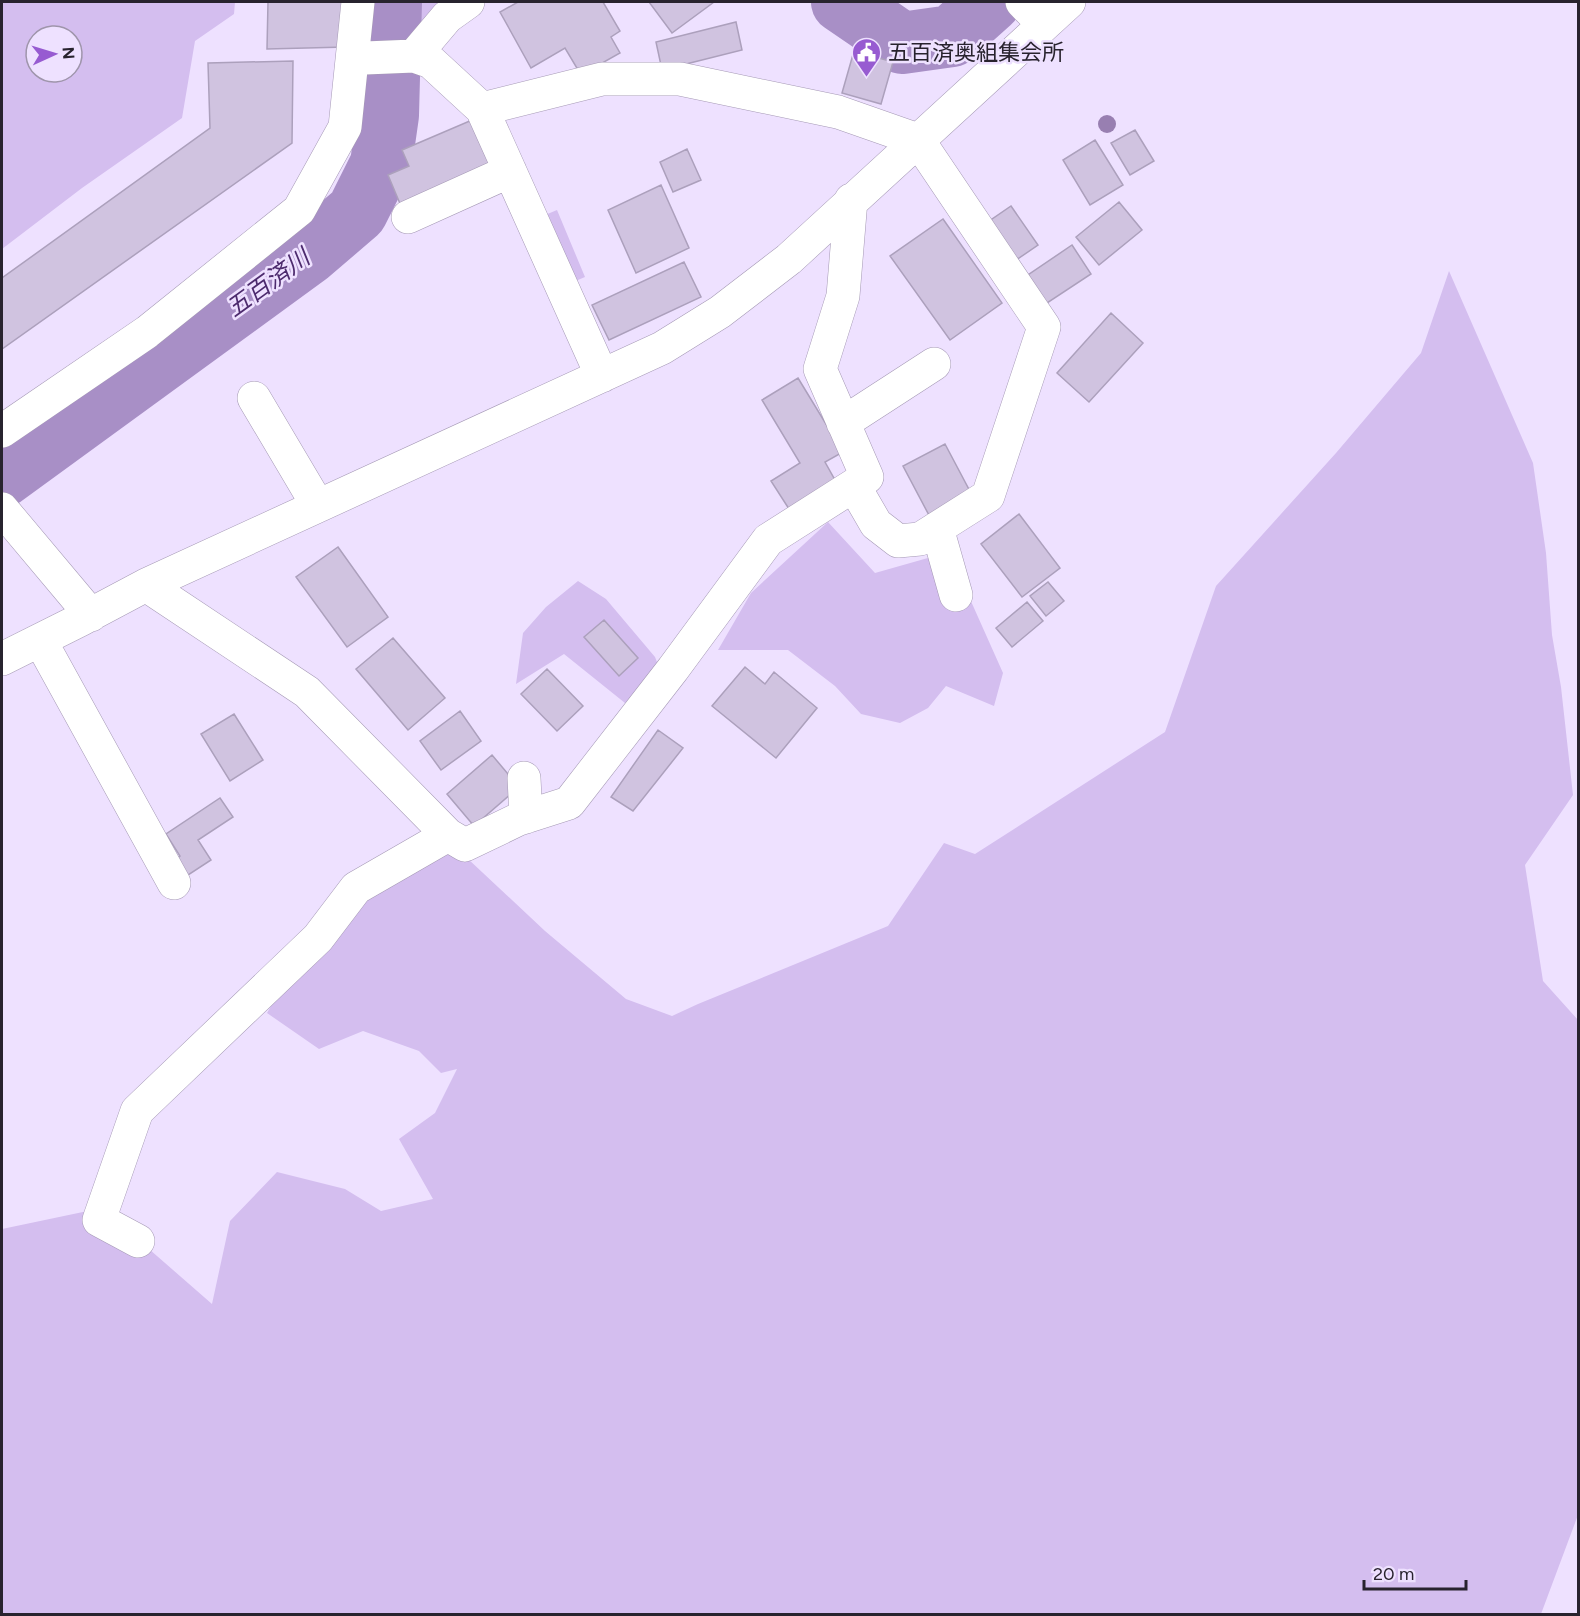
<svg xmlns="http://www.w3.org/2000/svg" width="1580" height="1616" font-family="Figtree,'Noto Sans JP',sans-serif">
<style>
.green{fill:#d4beef;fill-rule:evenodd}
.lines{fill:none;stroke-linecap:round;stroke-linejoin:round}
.river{stroke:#a88fc6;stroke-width:62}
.building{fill:#d0c3e0;stroke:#aca0bc;stroke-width:1.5}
.minor-casing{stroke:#a599b5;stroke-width:34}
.minor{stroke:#fff;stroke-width:33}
.tree{fill:#987fb1}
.labels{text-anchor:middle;stroke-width:5;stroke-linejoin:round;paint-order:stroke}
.poi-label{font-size:22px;fill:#28232e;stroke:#eee1ff;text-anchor:start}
.water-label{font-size:24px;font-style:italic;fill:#4d2b6e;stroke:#eee1ff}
</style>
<rect width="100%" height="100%" fill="#eee1ff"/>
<path class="green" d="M 2,2 L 235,2 L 234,14 L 195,41 L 182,118 L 82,188 L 2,249 ZM 36,36 L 72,36 L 72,72 L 36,72 Z
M 400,2 L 448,2 L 415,40 L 402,23 Z
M 557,210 L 585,277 L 566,285 L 538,218 Z
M 1449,271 L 1533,463 L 1546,553 L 1552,635 L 1561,687 L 1573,795 L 1525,865 L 1543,981 L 1578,1020 L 1578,1515 L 1541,1614 L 2,1614 L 2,1229 L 102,1208 L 212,1304 L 230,1221 L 277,1172 L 345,1189 L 381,1211 L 433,1199 L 399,1139 L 435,1113 L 457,1069 L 441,1073 L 419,1051 L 363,1031 L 319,1049 L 267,1013 L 301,954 L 356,888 L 449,850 L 467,858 L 545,931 L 626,999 L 672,1016 L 698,1004 L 888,926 L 944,843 L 975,854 L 1165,732 L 1216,586 L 1336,453 L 1421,353 Z
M 828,522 L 875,573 L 949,552 L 1003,673 L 994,706 L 946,686 L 928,708 L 900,723 L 861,714 L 835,686 L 788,650 L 718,650 L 751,593 Z
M 578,581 L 606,599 L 655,657 L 660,670 L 625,703 L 564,654 L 516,684 L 523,633 L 546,607 Z"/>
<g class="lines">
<path class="river" d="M 842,2 L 902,43 L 952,36 L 990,2
M 2,477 L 308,254 L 357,212 L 381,164 L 388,115 L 391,2"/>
</g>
<path class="building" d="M 268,2 L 344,2 L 346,47 L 267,49 Z
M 518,2 L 603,2 L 620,31 L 611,37 L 620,53 L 581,75 L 565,48 L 531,68 L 500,12 Z
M 649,2 L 714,2 L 672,33 Z
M 736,22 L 742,50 L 662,70 L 656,42 Z
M 854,51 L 893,62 L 881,104 L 842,93 Z
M 293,61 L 292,143 L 2,349 L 2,278 L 210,128 L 208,63 Z
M 472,120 L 491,167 L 401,206 L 388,175 L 409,166 L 402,150 Z
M 1135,130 L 1154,161 L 1130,175 L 1111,143 Z
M 1095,140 L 1123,185 L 1090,205 L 1063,160 Z
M 687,149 L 701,180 L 673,192 L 660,162 Z
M 661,185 L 689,248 L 636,273 L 608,210 Z
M 1119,202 L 1142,230 L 1099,265 L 1076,237 Z
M 1011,206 L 1038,245 L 1009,265 L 982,226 Z
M 943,219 L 1002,303 L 950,340 L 890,256 Z
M 1072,245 L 1091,274 L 1041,307 L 1022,279 Z
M 684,262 L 701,297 L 609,340 L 592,305 Z
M 1111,313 L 1143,343 L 1089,402 L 1057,373 Z
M 798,378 L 843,452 L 825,462 L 835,480 L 789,509 L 771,481 L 800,463 L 762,400 Z
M 945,444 L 973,497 L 931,519 L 903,466 Z
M 1019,514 L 1060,568 L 1022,597 L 981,544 Z
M 338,547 L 388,617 L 347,647 L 296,577 Z
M 1048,582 L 1064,601 L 1046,616 L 1030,596 Z
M 1027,602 L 1043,621 L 1012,647 L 996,628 Z
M 604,620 L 638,658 L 619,676 L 584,637 Z
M 393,638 L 445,698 L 408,730 L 356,669 Z
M 745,667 L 765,684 L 774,672 L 817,708 L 776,758 L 712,706 Z
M 547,669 L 583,706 L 557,731 L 521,694 Z
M 460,711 L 481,741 L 441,770 L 420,741 Z
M 234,714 L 263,760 L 230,781 L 201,734 Z
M 658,730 L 683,748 L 633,811 L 611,797 Z
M 492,755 L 519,787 L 474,826 L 447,794 Z
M 220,798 L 233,817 L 198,840 L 211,860 L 182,879 L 171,863 L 180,856 L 166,834 Z"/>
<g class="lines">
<defs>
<path id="minor" d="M 1022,2 L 1044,25
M 414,56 L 447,17 L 468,2
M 353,57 L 365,58 L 414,56 L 431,62 L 482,109 L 602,376
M 482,109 L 602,79 L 680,79 L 838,112 L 918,140 L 1044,327 L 988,496 L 920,539 L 898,541 L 876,524 L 854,486
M 408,217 L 510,171
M 254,398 L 318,506
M 843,423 L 934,364
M 2,431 L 147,332 L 299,210 L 345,127 L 358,2
M 2,509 L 91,615
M 937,528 L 956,595
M 146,585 L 307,692 L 448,835 L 465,845 L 519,819 L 569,803 L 673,669 L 768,540 L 867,477 L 820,369 L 843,296 L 851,200
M 40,640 L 174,883
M 2,659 L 82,619 L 146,585 L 662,348 L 720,312 L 789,259 L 1069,2
M 524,778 L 526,817
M 138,1241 L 99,1220 L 137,1111 L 318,938 L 356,888 L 448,835"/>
</defs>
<use href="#minor" class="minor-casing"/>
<use href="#minor" class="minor"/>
</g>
<circle class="tree" cx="1107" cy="124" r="9"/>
<defs>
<symbol id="civic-pin" viewBox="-11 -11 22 30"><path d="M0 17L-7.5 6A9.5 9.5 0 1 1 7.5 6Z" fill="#975bd1" stroke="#eee1ff"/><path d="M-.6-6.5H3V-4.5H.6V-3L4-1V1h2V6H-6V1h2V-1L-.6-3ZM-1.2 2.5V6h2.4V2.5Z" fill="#fff"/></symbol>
</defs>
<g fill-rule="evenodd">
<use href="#civic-pin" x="850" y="36" width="33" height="45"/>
</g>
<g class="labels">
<g class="poi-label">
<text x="888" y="60">五百済奥組集会所</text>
</g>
<g class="water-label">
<text transform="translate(268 283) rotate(-36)" y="8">五百済川</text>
</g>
</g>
<rect width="1580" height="1616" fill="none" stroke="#28232e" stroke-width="6"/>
<g transform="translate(54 54) rotate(86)"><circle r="28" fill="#eee1ff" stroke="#9f95ab" stroke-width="1.5"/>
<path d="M0-4.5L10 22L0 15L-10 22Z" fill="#975bd1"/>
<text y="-9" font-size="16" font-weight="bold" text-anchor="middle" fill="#28232e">N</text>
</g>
<path d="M1364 1580v9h102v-9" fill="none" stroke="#28232e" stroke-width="3"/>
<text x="1373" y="1580" font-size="18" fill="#28232e" stroke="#eee1ff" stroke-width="4.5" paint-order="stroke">20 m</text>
</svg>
